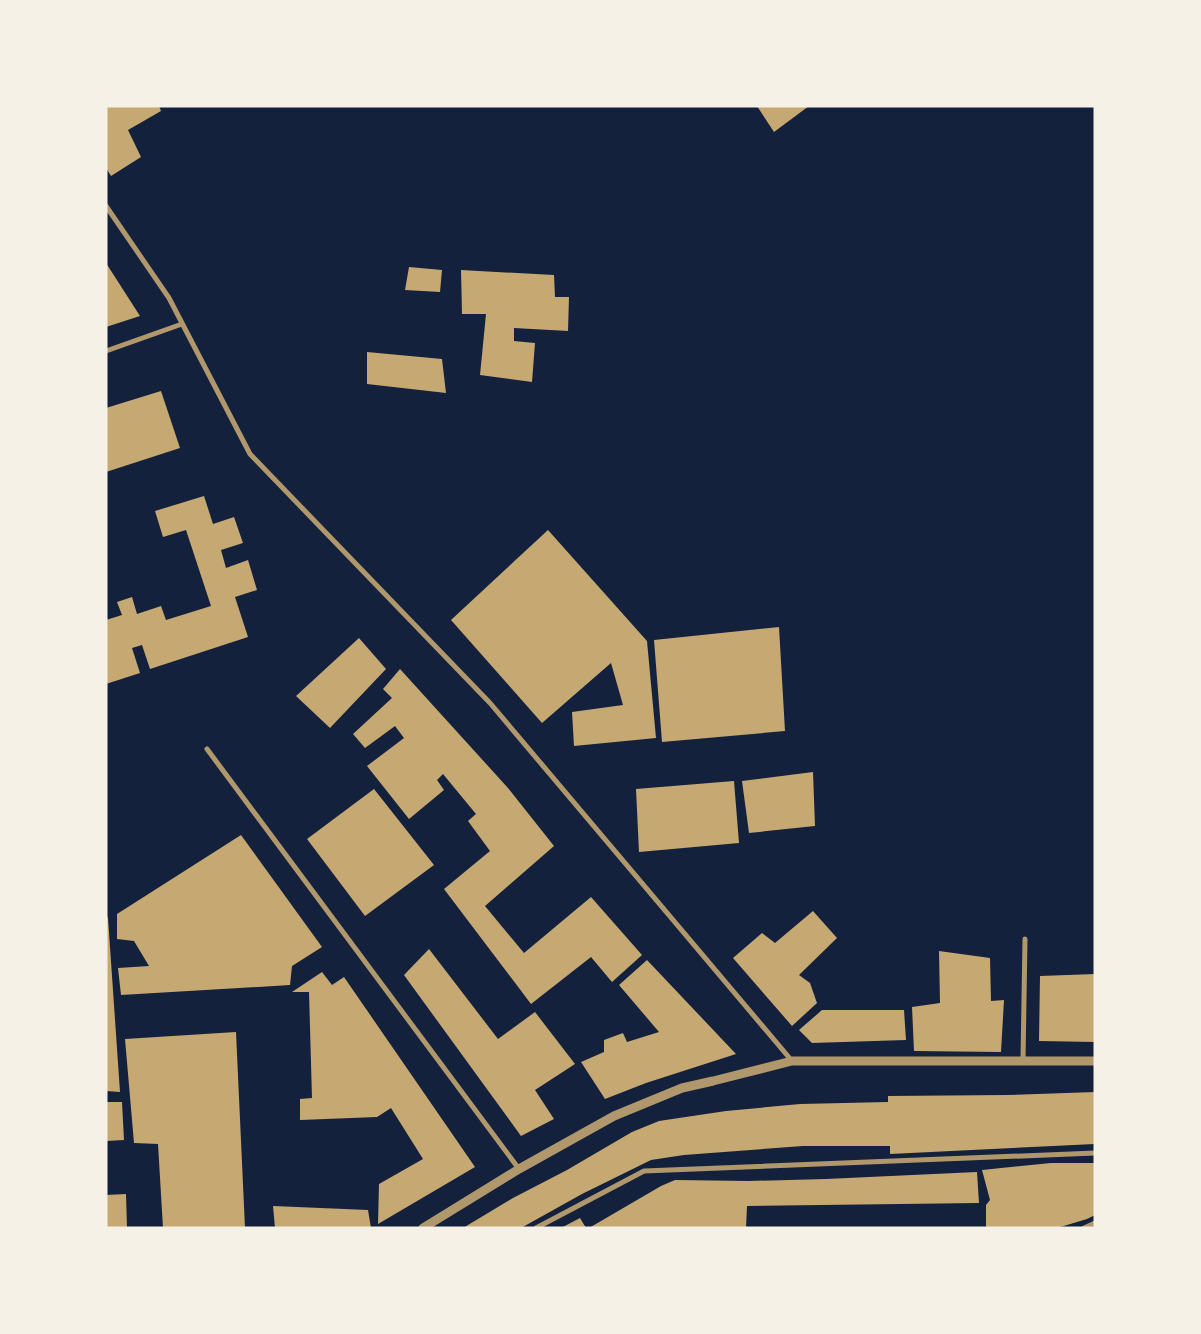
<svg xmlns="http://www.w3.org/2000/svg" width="1201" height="1334" font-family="Mulish,sans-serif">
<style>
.building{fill:#c6a872}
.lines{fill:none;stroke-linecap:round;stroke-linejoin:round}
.minor{stroke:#b1986c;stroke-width:5}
.tertiary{stroke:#b1986c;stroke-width:9}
</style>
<rect width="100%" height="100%" fill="#14213d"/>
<path class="building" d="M 106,106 L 159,106 L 161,111 L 128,130 L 141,157 L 111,176 L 106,168 Z
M 757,106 L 809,106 L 774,132 Z
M 106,263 L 140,316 L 106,327 Z
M 409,267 L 442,270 L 440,292 L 405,290 Z
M 461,270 L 554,275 L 555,297 L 569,297 L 568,331 L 514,328 L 514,341 L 535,343 L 532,382 L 480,375 L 486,314 L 462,314 Z
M 367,352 L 442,359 L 446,393 L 367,384 Z
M 161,391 L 180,448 L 106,472 L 106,408 Z
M 204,496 L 213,524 L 234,517 L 243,543 L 221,550 L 226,568 L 248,560 L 257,590 L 235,597 L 248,637 L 150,669 L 142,645 L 132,648 L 140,673 L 106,684 L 106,620 L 122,615 L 117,602 L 132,597 L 137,614 L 161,606 L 166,620 L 211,606 L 186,530 L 163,537 L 155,511 Z
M 548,530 L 647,641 L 656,738 L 574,746 L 572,712 L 623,705 L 611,663 L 542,723 L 451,620 Z
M 779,627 L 785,731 L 662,742 L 654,640 Z
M 359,638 L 386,669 L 330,728 L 296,696 Z
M 400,669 L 508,788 L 554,846 L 485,906 L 524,953 L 591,897 L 642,955 L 612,982 L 591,957 L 531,1004 L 444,889 L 490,851 L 468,821 L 476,814 L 443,774 L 437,780 L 444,790 L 409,819 L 367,766 L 404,738 L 395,726 L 365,748 L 353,734 L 392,698 L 383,689 Z
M 813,772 L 815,826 L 749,833 L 742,781 Z
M 734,781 L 739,843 L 639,852 L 636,789 Z
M 374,789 L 434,865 L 365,916 L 307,839 Z
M 241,835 L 322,947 L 292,966 L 290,985 L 121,995 L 118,968 L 149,966 L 134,941 L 117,939 L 117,914 Z
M 813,911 L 837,938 L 799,975 L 810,983 L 817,1003 L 792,1026 L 733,958 L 762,933 L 775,943 Z
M 106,915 L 108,918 L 120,1092 L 106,1091 Z
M 429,949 L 498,1039 L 535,1012 L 575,1064 L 535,1090 L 554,1119 L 521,1136 L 404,975 Z
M 939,951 L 990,958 L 991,1001 L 1004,1000 L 1001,1052 L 914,1051 L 912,1007 L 940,1003 Z
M 647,960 L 736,1054 L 646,1083 L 605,1099 L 581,1062 L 604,1052 L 604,1040 L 623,1033 L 627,1042 L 659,1032 L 619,985 Z
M 322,972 L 332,985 L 344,977 L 475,1167 L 378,1224 L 379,1184 L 423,1159 L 391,1108 L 377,1117 L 300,1120 L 300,1099 L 312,1098 L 309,992 L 292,992 Z
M 1095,974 L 1095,1042 L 1039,1041 L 1040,976 Z
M 822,1010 L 904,1010 L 906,1040 L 812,1043 L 799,1030 Z
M 236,1032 L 245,1228 L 163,1228 L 158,1144 L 134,1143 L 125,1039 Z
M 1095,1092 L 1095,1144 L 890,1154 L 890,1146 L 803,1146 L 684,1155 L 651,1160 L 582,1194 L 521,1228 L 463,1228 L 513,1198 L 567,1170 L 632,1132 L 659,1121 L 726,1111 L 800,1104 L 888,1102 L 888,1096 L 1007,1095 Z
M 106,1102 L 122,1102 L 124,1140 L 106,1141 Z
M 1051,1163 L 1095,1163 L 1095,1215 L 1087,1219 L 1057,1228 L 986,1228 L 986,1205 L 990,1200 L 982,1170 Z
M 977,1172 L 979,1203 L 747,1206 L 746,1228 L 589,1228 L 661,1186 L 675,1180 L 749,1181 L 826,1179 Z
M 126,1194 L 127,1228 L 106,1228 L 106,1195 Z
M 273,1206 L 368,1210 L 371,1228 L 275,1228 Z
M 580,1218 L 586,1228 L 561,1228 Z"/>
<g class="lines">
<path class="minor" d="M 106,206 L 169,298 L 250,454 L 490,703 L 792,1061
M 106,351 L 182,324
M 207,749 L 519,1169
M 1023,1060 L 1025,939
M 536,1228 L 644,1171 L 1095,1153
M 1084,1228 L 1095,1223"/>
<path class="tertiary" d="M 423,1228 L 519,1169 L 614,1116 L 682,1088 L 713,1081 L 792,1061 L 1095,1061"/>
</g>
<rect width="1201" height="1334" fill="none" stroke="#f6f1e7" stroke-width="215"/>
</svg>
